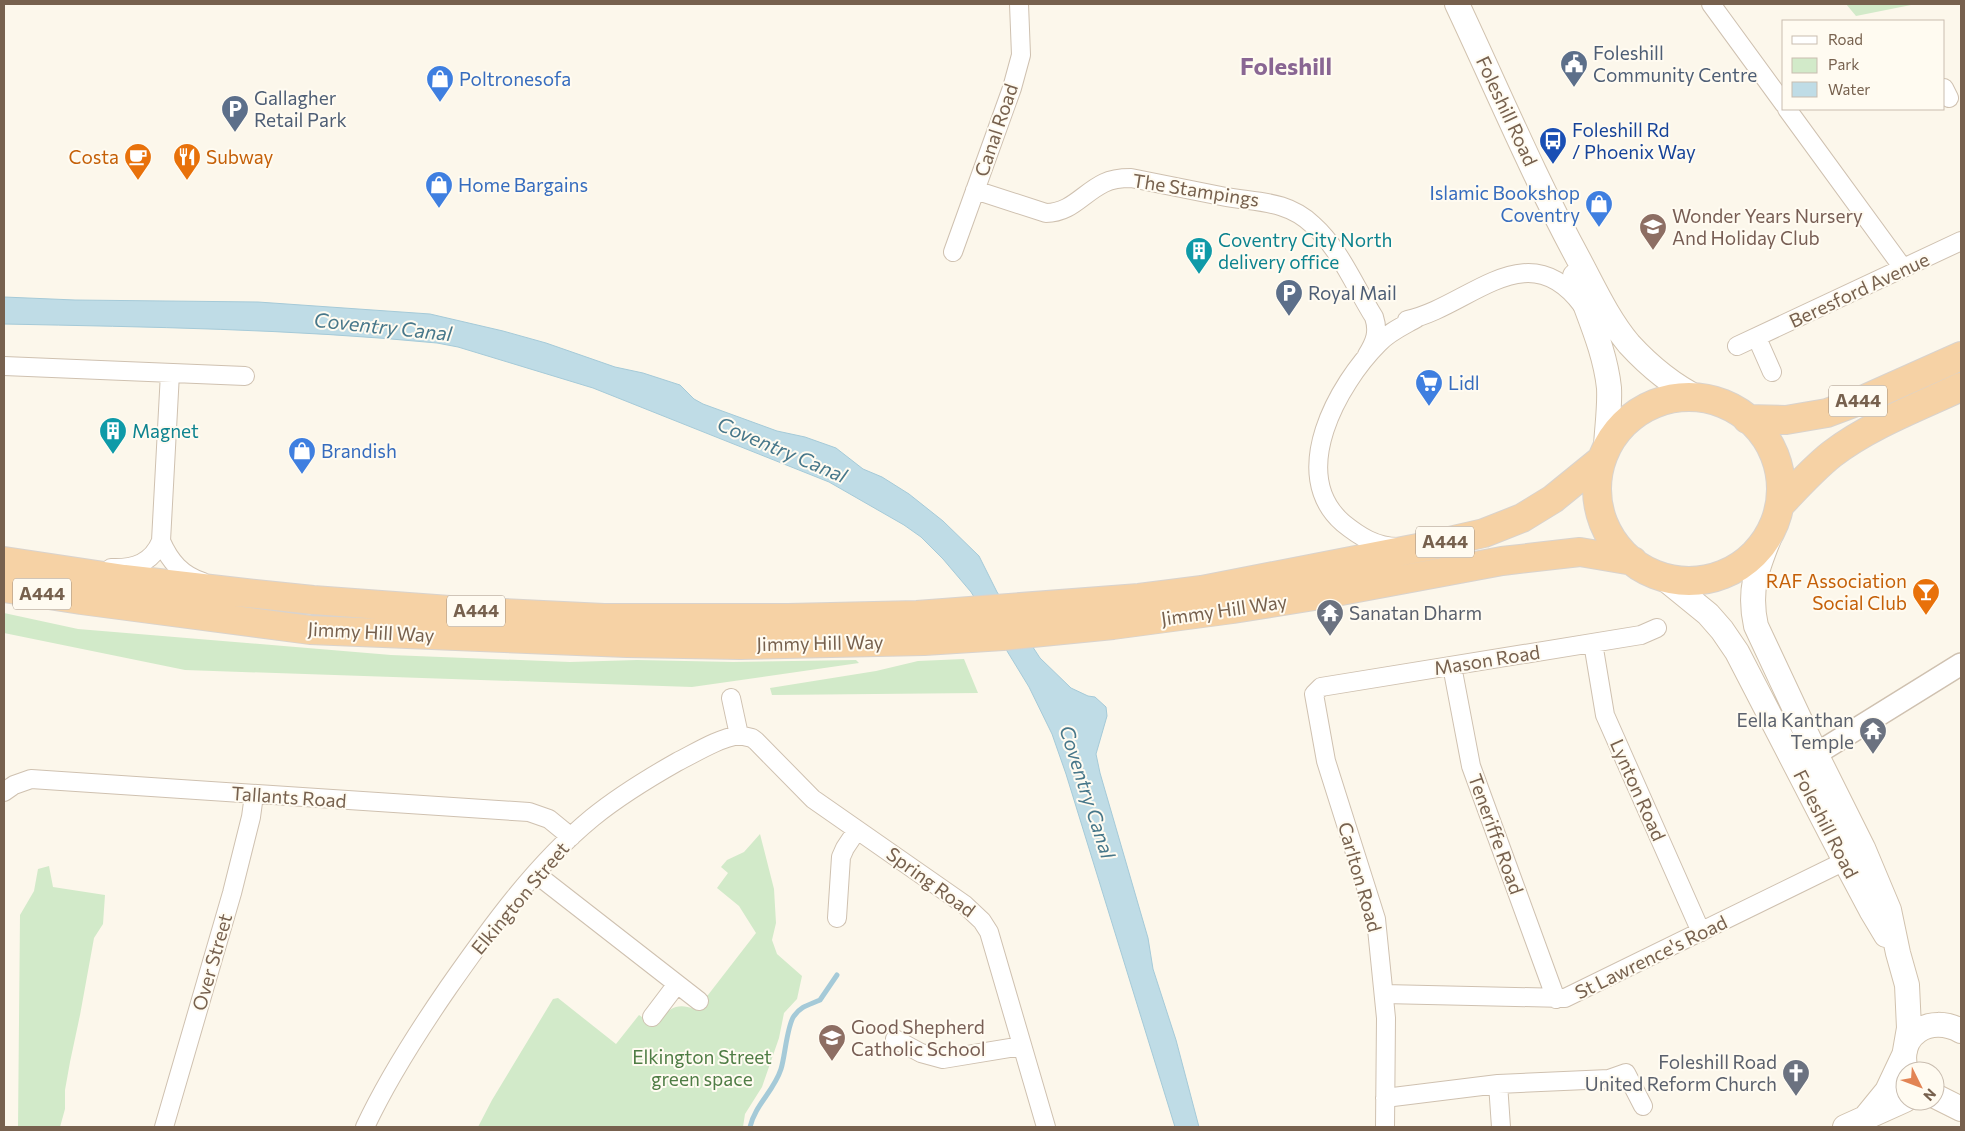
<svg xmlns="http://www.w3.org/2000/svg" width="1965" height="1131" font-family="Commissioner,sans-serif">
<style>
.green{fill:#d2eac9}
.water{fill:#bfdce6;stroke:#a5cad8}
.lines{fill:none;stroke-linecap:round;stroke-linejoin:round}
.stream{stroke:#a5cad8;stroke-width:5}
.minor-casing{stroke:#cfc1b0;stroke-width:20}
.tertiary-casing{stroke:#cfc1b0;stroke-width:24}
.secondary-casing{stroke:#d1c2ae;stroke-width:26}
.trunk-casing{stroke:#d9d3cd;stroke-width:30}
.minor{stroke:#fff;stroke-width:18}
.tertiary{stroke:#fff;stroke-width:21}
.secondary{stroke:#fff;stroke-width:24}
.trunk{stroke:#f6d2a5;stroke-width:28}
.labels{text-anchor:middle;stroke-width:4;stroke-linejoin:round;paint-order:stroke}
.shield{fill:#fffbf1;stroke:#a08f7f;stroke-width:1}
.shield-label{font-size:18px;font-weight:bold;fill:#77614e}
.service-label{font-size:19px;fill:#4e5e75;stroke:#fffbf1;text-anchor:start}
.shop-label{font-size:19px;fill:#366cbe;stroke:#fffbf1;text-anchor:start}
.street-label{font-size:19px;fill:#77614e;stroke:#fffbf1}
.transit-label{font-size:19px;fill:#164399;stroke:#fffbf1;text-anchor:start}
.food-label{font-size:19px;fill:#c56008;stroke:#fffbf1;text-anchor:end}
.education-label{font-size:19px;fill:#785e54;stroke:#fffbf1;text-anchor:start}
.culture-label{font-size:19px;fill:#0d838f;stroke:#fffbf1;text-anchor:start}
.worship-label{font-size:19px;fill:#5b616d;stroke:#fffbf1;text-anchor:end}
.park-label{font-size:19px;fill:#4f7d45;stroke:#fffbf1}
.water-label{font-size:20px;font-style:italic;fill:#47778a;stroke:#fffbf1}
.district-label{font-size:24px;font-weight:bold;fill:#896693;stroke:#fffbf1}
</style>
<rect width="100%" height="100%" fill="#fcf7eb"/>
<path class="green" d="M 1846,4 L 1916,4 L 1856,16 Z
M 4,613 L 78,629 L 391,655 L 570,662 L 637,660 L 733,662 L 856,660 L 859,663 L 692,687 L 185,670 L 4,633 Z
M 964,659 L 978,693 L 772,695 L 770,688 L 876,671 L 918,661 Z
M 760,834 L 774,889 L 776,923 L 772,940 L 777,954 L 802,976 L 797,999 L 784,1013 L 779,1038 L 762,1087 L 745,1114 L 743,1127 L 478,1127 L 492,1100 L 553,999 L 558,998 L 616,1044 L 639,1015 L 655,1026 C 666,1011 675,1001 694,1009 L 699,1001 L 708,995 L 756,933 L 739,906 L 717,888 L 728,873 L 721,867 L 727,860 L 744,852 Z
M 49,866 L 53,887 L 105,895 L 103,924 L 94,938 L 80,1015 L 70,1062 L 65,1090 L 65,1109 L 60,1127 L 18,1127 L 20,915 L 34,891 L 38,869 Z"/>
<path class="water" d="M 4,297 L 75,300 L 258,302 L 430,314 L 503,331 L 546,343 L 615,367 L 643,373 L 680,385 L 694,399 L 703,404 L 777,431 L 805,437 L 836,448 L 863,469 L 882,477 L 909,494 L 943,521 L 979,556 L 997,592 L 1040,658 L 1071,688 L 1088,696 L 1095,697 L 1106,707 L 1107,716 L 1096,754 L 1100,773 L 1148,938 L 1153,969 L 1176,1040 L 1199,1127 L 1175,1127 L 1066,774 L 1052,734 L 1029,687 L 971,592 L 943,559 L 921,537 L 904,525 L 829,482 L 593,388 L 458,347 L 437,343 C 293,329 149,327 4,324 Z"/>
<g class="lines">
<path class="stream" d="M 750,1127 C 755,1105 774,1091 781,1069 C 785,1057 787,1025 794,1016 C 801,1006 809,1005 820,1000 L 837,975"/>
<defs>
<path id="minor" d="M 1711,4 L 1784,104
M 1944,88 L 1949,98
M 1787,109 L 1903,268
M 975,190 L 1046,213 C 1071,213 1083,193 1104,183 C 1112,179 1122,178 1131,178 C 1161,184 1191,190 1221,196 C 1255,203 1286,199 1313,225 C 1340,249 1355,287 1374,317 C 1379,332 1375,342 1367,355
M 953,252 L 1012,88 L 1021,55 L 1019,4
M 1407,320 C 1469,307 1527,231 1582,305
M 1757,338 L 1772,372
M 1737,346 L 1961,241
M 4,366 L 245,376
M 161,541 C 170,562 182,575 203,582
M 1398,547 C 1376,547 1359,536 1343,523 C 1287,474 1338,384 1379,343 C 1389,332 1403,326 1417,318
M 111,568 C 134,569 152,563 161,541 L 170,373
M 1593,643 L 1605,715 L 1701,932
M 1452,666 L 1471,766 L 1556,999
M 731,698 L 739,735 L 752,738 L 756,741 L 813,799 L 965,905 L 982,921 L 989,932 L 1046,1127
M 4,792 L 14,785 L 31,779 L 529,812 L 549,819 L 571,837
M 536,874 L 699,1001
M 837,918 L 841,857 L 845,848 L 857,830
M 1384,994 L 1565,998 L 1845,861
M 652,1017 L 677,984
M 895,1039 L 921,1053 L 943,1059 L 1022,1046
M 1498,1084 L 1501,1127
M 1385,1098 L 1498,1084 L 1609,1079 L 1626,1073 L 1643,1106
M 164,1127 L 232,893 L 251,817 L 254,795
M 365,1127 C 388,1078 417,1033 448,988 C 490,928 535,865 592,818 C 619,796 647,779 677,762 C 697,752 717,739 739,735
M 1385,1127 L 1386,1018 L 1376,919 L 1326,761 L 1314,694 L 1321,687 L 1641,635 L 1657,628"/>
<path id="tertiary" d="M 1816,754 L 1961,664"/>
<path id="secondary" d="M 1457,4 C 1497,89 1534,177 1579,260 C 1594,288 1608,319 1629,344 C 1650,367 1672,385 1700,399
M 1575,276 C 1587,313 1605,349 1609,388 C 1610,407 1607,427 1606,446
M 1770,536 C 1757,568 1748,590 1756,626 L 1816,754 L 1863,848 L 1889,910 L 1898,953 L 1907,985 L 1909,1028 L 1905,1051
M 1665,579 L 1708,614 L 1722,630 L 1737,652 L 1845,861 L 1871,910 L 1886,935
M 1906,1071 C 1896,1034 1930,1014 1961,1031
M 1935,1096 L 1961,1109
M 1865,1118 L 1887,1091 L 1904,1055
M 1845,1127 L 1905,1100"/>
<path id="trunk" d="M1597 489a92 92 0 1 1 184 0a92 92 0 1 1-184 0Z
M 1747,419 L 1786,420 L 1827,413 L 1867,398 L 1961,356
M 1780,505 C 1797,487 1813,469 1832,454 C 1870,425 1918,407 1961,387
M 4,561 L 124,579 L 237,592 L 313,600 L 463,611 L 604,618 L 788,618 L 917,615 L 1139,598 L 1202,590 L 1423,547 L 1484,533 L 1522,518 L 1553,499 L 1601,460
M 4,588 L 81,600 L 310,630 L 627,643 L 740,645 L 924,641 L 1003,636 L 1113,625 L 1233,609 L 1314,596 L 1502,561 L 1580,552 L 1633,561"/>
</defs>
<use href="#minor" class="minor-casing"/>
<use href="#tertiary" class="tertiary-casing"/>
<use href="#secondary" class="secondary-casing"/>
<use href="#trunk" class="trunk-casing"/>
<use href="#minor" class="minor"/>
<use href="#tertiary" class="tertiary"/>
<use href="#secondary" class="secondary"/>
<use href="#trunk" class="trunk"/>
</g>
<defs>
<symbol id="civic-pin" viewBox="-11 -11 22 30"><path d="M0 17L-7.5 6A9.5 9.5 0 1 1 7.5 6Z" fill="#5c6f8a" stroke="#fffbf1"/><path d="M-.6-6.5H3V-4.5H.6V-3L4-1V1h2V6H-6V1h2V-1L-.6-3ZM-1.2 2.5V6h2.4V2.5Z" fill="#fff"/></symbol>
<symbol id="shop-pin" viewBox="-11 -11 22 30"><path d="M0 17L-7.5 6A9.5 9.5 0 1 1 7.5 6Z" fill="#3f7fe0" stroke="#fffbf1"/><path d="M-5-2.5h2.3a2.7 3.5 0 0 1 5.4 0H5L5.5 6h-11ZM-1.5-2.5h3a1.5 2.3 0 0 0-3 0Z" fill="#fff"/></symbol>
<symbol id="parking-pin" viewBox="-11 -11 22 30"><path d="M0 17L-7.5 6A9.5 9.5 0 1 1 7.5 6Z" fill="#5c6f8a" stroke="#fffbf1"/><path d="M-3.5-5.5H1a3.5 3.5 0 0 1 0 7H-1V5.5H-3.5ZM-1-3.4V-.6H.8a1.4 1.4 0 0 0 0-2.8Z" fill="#fff"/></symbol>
<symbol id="bus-pin" viewBox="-11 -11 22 30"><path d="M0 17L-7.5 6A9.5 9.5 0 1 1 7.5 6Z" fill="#1a4fb4" stroke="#fffbf1"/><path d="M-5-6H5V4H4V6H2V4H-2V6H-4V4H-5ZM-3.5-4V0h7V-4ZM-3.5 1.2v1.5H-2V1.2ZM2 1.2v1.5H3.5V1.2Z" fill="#fff"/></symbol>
<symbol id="cafe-pin" viewBox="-11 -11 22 30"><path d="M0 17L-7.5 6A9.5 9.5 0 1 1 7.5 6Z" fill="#e8710a" stroke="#fffbf1"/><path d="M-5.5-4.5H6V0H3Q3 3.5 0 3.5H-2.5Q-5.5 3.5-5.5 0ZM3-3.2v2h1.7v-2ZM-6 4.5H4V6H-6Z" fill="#fff"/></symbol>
<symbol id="restaurant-pin" viewBox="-11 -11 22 30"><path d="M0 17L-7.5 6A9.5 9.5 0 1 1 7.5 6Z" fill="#e8710a" stroke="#fffbf1"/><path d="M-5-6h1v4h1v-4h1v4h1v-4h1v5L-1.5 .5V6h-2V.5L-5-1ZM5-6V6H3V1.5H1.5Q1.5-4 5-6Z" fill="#fff"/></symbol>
<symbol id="school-pin" viewBox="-11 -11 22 30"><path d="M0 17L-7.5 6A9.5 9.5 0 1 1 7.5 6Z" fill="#8d6e63" stroke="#fffbf1"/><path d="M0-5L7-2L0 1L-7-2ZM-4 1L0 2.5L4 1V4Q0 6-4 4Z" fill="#fff"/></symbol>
<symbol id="building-pin" viewBox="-11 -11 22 30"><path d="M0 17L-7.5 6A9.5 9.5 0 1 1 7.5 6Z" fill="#0f9aa8" stroke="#fffbf1"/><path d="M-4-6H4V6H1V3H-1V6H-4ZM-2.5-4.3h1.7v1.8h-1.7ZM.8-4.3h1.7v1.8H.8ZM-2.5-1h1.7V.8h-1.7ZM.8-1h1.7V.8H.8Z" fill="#fff"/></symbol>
<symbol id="supermarket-pin" viewBox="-11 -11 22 30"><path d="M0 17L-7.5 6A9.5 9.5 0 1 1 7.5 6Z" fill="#3f7fe0" stroke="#fffbf1"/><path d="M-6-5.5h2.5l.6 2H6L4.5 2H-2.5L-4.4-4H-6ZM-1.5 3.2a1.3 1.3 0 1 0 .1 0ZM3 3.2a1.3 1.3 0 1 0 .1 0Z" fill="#fff"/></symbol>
<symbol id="bar-pin" viewBox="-11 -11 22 30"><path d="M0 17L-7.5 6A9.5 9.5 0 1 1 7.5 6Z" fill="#e8710a" stroke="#fffbf1"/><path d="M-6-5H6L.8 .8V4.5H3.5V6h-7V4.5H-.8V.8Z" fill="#fff"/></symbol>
<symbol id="temple-pin" viewBox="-11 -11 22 30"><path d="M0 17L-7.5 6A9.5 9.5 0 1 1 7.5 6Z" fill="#6b7280" stroke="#fffbf1"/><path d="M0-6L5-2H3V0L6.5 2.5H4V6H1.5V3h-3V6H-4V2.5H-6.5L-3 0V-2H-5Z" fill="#fff"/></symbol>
<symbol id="church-pin" viewBox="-11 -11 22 30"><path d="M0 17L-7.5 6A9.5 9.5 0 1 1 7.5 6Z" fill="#6b7280" stroke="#fffbf1"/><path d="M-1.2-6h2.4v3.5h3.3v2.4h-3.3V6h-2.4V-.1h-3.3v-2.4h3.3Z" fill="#fff"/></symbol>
</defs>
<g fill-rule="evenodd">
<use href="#civic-pin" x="1558" y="48" width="32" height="43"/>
<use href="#shop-pin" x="424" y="63" width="32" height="43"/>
<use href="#parking-pin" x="219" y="93" width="32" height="43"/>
<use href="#bus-pin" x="1537" y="125" width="32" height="43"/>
<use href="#cafe-pin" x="122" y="141" width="32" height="43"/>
<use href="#restaurant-pin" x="171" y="141" width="32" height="43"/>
<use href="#shop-pin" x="423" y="169" width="32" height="43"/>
<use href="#shop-pin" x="1583" y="188" width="32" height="43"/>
<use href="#school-pin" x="1637" y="211" width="32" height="43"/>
<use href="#building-pin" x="1183" y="235" width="32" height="43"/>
<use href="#parking-pin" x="1273" y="277" width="32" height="43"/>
<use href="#supermarket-pin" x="1413" y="367" width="32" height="43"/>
<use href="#building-pin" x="97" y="415" width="32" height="43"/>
<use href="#shop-pin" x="286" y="435" width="32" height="43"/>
<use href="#bar-pin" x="1910" y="576" width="32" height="43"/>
<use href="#temple-pin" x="1314" y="597" width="32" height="43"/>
<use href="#temple-pin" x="1857" y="715" width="32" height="43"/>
<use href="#school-pin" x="816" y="1022" width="32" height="43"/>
<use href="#church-pin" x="1780" y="1057" width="32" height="43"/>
</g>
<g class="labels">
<g class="shield">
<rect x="1829" y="385.5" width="58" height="31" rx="4"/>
<rect x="1416" y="526.5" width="58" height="31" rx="4"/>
<rect x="13" y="578.5" width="58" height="31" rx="4"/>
<rect x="447" y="595.5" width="58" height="31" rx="4"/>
</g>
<g class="shield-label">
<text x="1858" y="407">A444</text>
<text x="1445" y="548">A444</text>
<text x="42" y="600">A444</text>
<text x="476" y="617">A444</text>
</g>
<g class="service-label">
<text x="1593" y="60">Foleshill<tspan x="1593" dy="22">Community Centre</tspan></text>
<text x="254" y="105">Gallagher<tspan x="254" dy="22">Retail Park</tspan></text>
<text x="1308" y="300">Royal Mail</text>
</g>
<g class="shop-label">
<text x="459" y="86">Poltronesofa</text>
<text x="458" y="192">Home Bargains</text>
<text x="1580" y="200" text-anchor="end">Islamic Bookshop<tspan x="1580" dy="22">Coventry</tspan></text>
<text x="1448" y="390">Lidl</text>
<text x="321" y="458">Brandish</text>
</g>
<g class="street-label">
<text transform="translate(1507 111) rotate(65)" y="7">Foleshill Road</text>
<text transform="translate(996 130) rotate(-71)" y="7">Canal Road</text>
<text transform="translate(1196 190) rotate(9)" y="7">The Stampings</text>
<text transform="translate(1859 290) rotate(-25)" y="7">Beresford Avenue</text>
<text transform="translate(1224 610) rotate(-8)" y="7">Jimmy Hill Way</text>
<text transform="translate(371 632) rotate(3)" y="7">Jimmy Hill Way</text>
<text transform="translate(820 643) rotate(-1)" y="7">Jimmy Hill Way</text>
<text transform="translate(1487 660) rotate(-9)" y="7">Mason Road</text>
<text transform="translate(1638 790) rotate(66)" y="7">Lynton Road</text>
<text transform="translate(289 797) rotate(4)" y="7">Tallants Road</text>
<text transform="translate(1826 824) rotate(63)" y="7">Foleshill Road</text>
<text transform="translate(1496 834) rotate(70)" y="7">Teneriffe Road</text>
<text transform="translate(1360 877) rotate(74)" y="7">Carlton Road</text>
<text transform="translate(931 882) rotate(36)" y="7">Spring Road</text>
<text transform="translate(520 898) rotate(-50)" y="7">Elkington Street</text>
<text transform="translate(1651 957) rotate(-26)" y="7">St Lawrence's Road</text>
<text transform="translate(212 962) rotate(-74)" y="7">Over Street</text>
</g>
<g class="transit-label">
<text x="1572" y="137">Foleshill Rd<tspan x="1572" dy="22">/ Phoenix Way</tspan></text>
</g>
<g class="food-label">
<text x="119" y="164">Costa</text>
<text x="206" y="164" text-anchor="start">Subway</text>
<text x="1907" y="588">RAF Association<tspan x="1907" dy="22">Social Club</tspan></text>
</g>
<g class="education-label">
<text x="1672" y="223">Wonder Years Nursery<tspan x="1672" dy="22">And Holiday Club</tspan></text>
<text x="851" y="1034">Good Shepherd<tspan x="851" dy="22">Catholic School</tspan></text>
</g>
<g class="culture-label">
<text x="1218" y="247">Coventry City North<tspan x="1218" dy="22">delivery office</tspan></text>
<text x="132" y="438">Magnet</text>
</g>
<g class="worship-label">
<text x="1349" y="620" text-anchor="start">Sanatan Dharm</text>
<text x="1854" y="727">Eella Kanthan<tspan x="1854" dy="22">Temple</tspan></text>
<text x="1777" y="1069">Foleshill Road<tspan x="1777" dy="22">United Reform Church</tspan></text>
</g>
<g class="park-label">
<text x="702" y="1064">Elkington Street<tspan x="702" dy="22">green space</tspan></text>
</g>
<g class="water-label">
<text transform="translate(383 327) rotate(6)" y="7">Coventry Canal</text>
<text transform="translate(782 450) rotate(23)" y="7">Coventry Canal</text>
<text transform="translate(1087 792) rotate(72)" y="7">Coventry Canal</text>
</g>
<g class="district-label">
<text x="1286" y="75">Foleshill</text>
</g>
</g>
<rect width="1965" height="1131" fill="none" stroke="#77614e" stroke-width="10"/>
<rect x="1782" y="20" width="162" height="90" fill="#fffbf1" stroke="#c9bdb0"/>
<rect x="1792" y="36" width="25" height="8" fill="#ffffff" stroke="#c9bdb0"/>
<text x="1828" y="45" font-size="15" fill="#77614e">Road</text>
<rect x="1792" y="58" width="25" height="15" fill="#d2eac9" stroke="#c9bdb0"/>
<text x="1828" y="70" font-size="15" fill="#77614e">Park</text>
<rect x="1792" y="82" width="25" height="15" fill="#bfdce6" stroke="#c9bdb0"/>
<text x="1828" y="95" font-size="15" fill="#77614e">Water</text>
<g transform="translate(1920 1086) rotate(132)"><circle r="24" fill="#fffbf1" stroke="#c9bdb0"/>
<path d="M0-4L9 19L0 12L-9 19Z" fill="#e28454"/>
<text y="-8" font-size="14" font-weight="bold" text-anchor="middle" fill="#77614e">N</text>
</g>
</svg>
